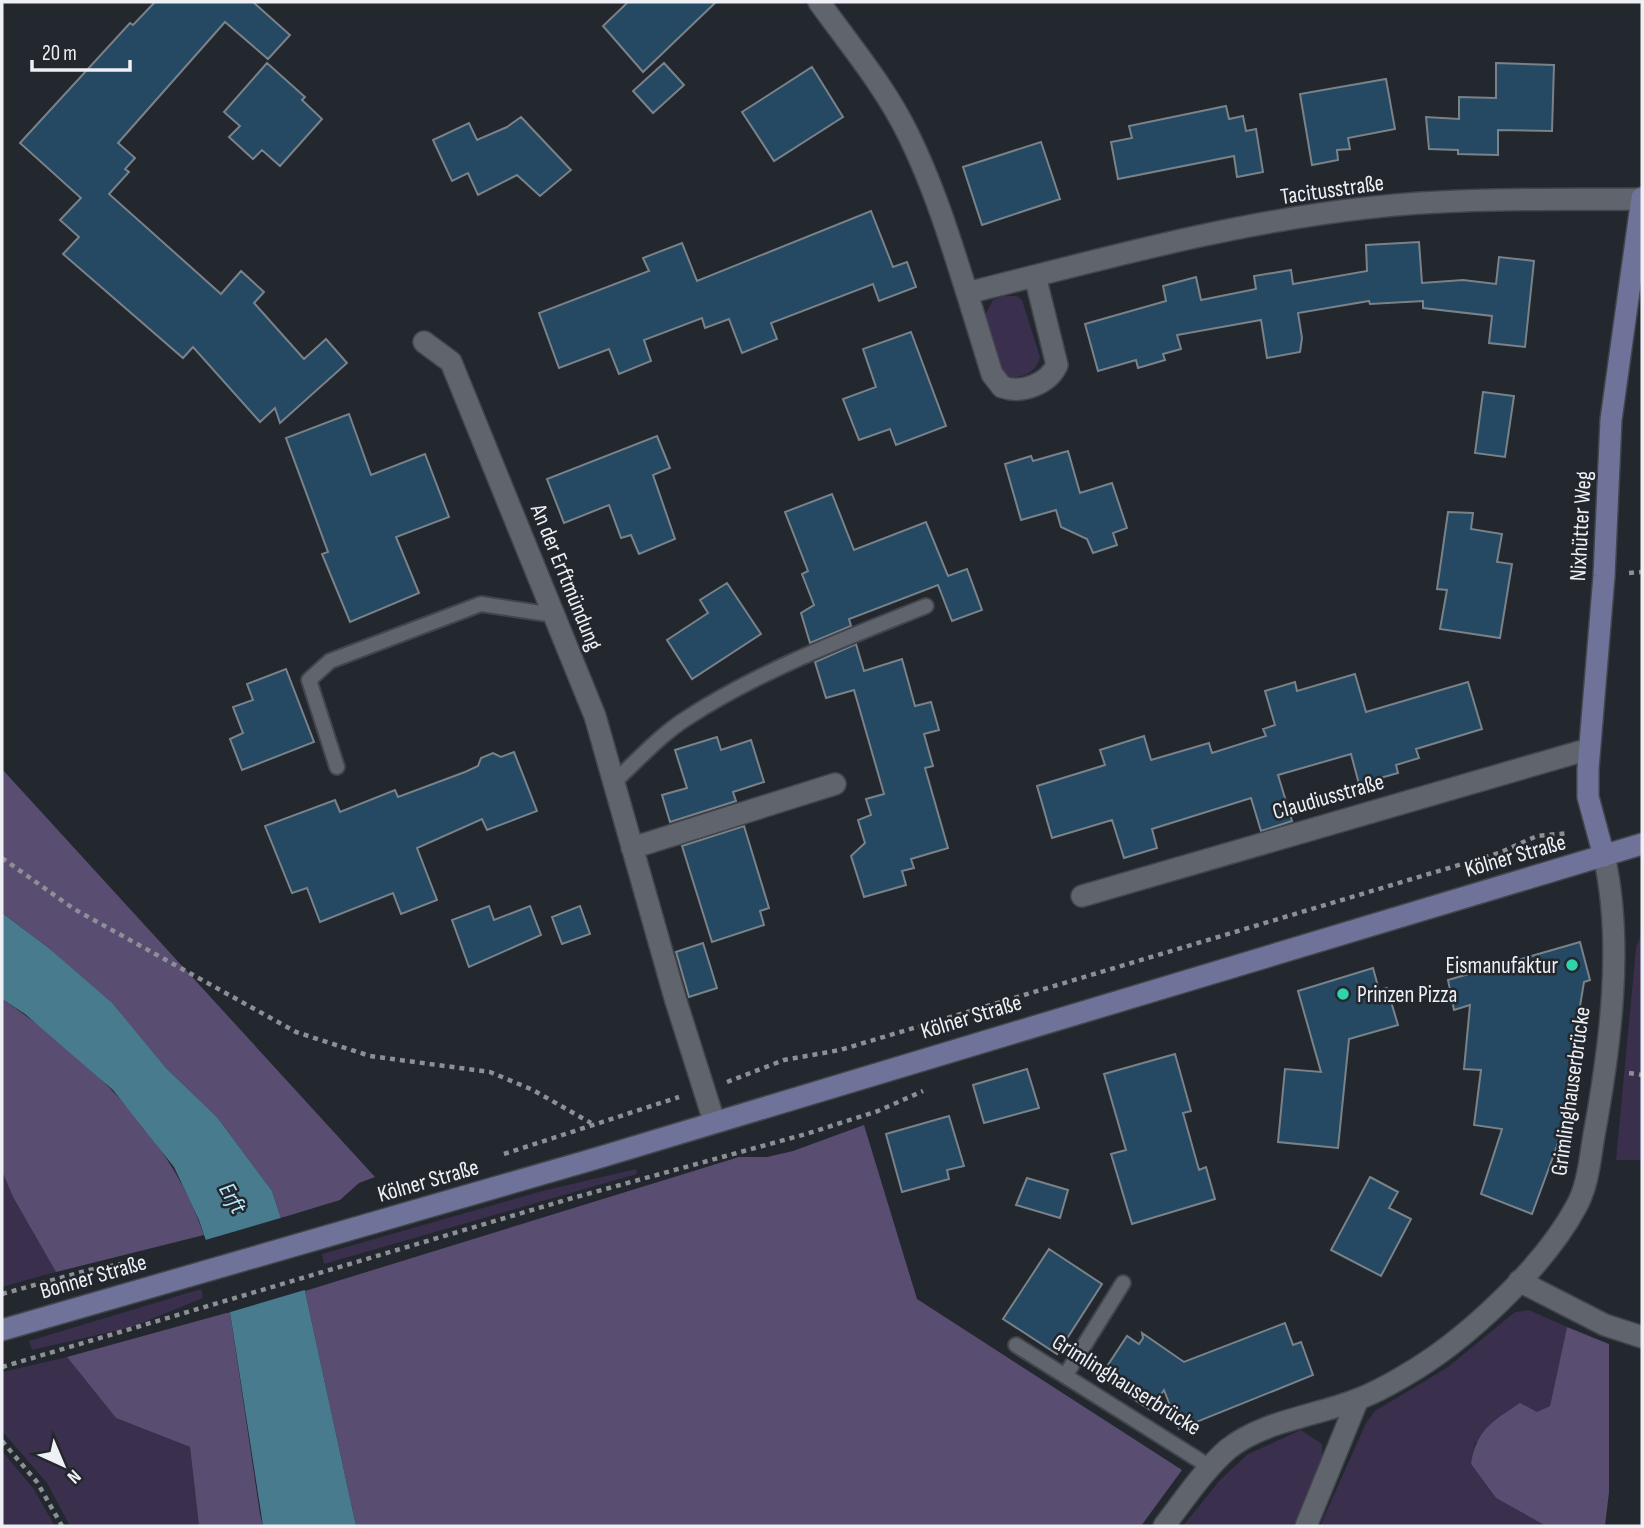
<svg xmlns="http://www.w3.org/2000/svg" width="1644" height="1528" font-family="'Sofia Sans Condensed',sans-serif">
<style>
.green{fill:#3a2f4d}
.forest{fill:#5a4d72}
.water{fill:#497b8f}
.pier{fill:#23272e}
.building{fill:#254863;stroke:#7a8289;stroke-width:2}
.lines{fill:none;stroke-linecap:round;stroke-linejoin:round}
.lane-casing{stroke:#42454c;stroke-width:18}
.street-casing{stroke:#42454c;stroke-width:24}
.secondary-casing{stroke:#42454c;stroke-width:24}
.path{stroke:#8c8f95;stroke-width:4.5;stroke-dasharray:5 5;stroke-linecap:butt}
.lane{stroke:#60646d;stroke-width:14}
.street{stroke:#60646d;stroke-width:21}
.secondary{stroke:#707399;stroke-width:21}
.poi-dot{fill:#30d4aa;stroke:#23272e;stroke-width:2.5}
.labels{text-anchor:middle;stroke-width:5;stroke-linejoin:round;paint-order:stroke}
.street-label{font-size:23px;fill:#eef0f5;stroke:#23272e}
.poi-label{font-size:23px;fill:#eef0f5;stroke:#23272e;text-anchor:end}
.water-label{font-size:24px;font-style:italic;fill:#b8e7fb;stroke:#23272e}
</style>
<rect width="100%" height="100%" fill="#23272e"/>
<path class="green" d="M 1004,296 L 1016,296 L 1022,300 L 1040,357 C 1036,374 1022,378 1006,377 L 997,368 L 983,319 L 993,300 Z
M 1642,932 L 1642,1160 L 1616,1160 L 1636,948 Z
M 636,1169 L 637,1174 L 324,1264 L 322,1254 L 546,1190 Z
M 2,1171 L 13,1197 L 56,1272 L 2,1287 Z
M 201,1289 L 203,1298 L 132,1327 L 32,1350 L 29,1341 Z
M 1529,1310 L 1567,1327 L 1550,1406 L 1475,1443 L 1471,1464 L 1496,1498 L 1546,1526 L 1320,1526 L 1366,1423 L 1375,1411 L 1448,1367 L 1515,1312 Z
M 67,1357 L 116,1418 L 190,1447 L 199,1526 L 70,1526 L 47,1483 L 2,1431 L 2,1372 Z
M 1301,1430 L 1322,1444 L 1322,1457 L 1293,1526 L 1183,1526 L 1220,1480 L 1248,1454 Z
M 2,1451 L 33,1488 L 55,1526 L 2,1526 Z"/>
<path class="forest" d="M 2,769 L 375,1177 L 359,1183 L 340,1200 L 281,1218 L 272,1191 L 217,1117 L 166,1068 L 111,1003 L 50,949 L 2,913 Z
M 2,999 C 86,1056 171,1136 204,1235 L 56,1272 L 13,1197 L 2,1171 Z
M 864,1125 L 917,1299 L 1182,1470 L 1141,1526 L 356,1526 L 305,1291 L 739,1157 L 767,1157 L 793,1151 Z
M 230,1312 L 260,1514 L 263,1526 L 199,1526 L 190,1447 L 116,1418 L 67,1357 Z
M 1567,1327 L 1609,1344 L 1609,1492 L 1605,1526 L 1546,1526 L 1496,1498 L 1471,1464 C 1476,1430 1493,1421 1520,1403 L 1537,1412 L 1550,1406 Z"/>
<path class="water" d="M 2,913 L 50,949 L 112,1003 L 166,1068 L 217,1117 L 272,1191 L 305,1291 L 356,1526 L 263,1526 L 230,1312 L 199,1220 L 174,1167 L 113,1090 L 25,1014 L 2,999 Z"/>
<path class="pier" d="M 284,1217 L 308,1289 L 227,1313 L 202,1241 Z"/>
<path class="building" d="M 155,2 L 253,2 L 290,35 L 268,59 L 225,22 L 118,143 L 135,158 L 125,169 L 129,172 L 109,194 L 221,294 L 241,271 L 264,292 L 254,303 L 304,359 L 326,339 L 347,363 L 280,423 L 275,408 L 260,422 L 193,347 L 183,358 L 63,254 L 79,237 L 60,220 L 81,198 L 20,143 L 130,23 L 133,25 Z
M 628,2 L 716,2 L 643,72 L 603,26 Z
M 267,63 L 305,97 L 302,100 L 322,119 L 280,166 L 262,150 L 253,159 L 229,137 L 240,126 L 224,112 Z
M 664,63 L 684,85 L 653,113 L 633,91 Z
M 1496,63 L 1554,65 L 1552,131 L 1498,130 L 1498,155 L 1458,154 L 1458,150 L 1429,149 L 1426,117 L 1459,119 L 1459,97 L 1496,98 Z
M 812,67 L 843,117 L 774,161 L 742,112 Z
M 1386,79 L 1395,129 L 1348,138 L 1350,149 L 1337,150 L 1338,160 L 1312,165 L 1300,94 Z
M 1226,106 L 1229,119 L 1243,116 L 1246,131 L 1256,129 L 1263,172 L 1237,177 L 1234,156 L 1118,179 L 1111,142 L 1132,138 L 1129,126 Z
M 521,117 L 571,170 L 540,196 L 517,175 L 478,195 L 468,173 L 452,181 L 433,140 L 469,123 L 477,140 L 507,127 Z
M 1041,142 L 1060,199 L 982,225 L 963,167 Z
M 871,211 L 893,267 L 907,262 L 916,287 L 879,301 L 873,284 L 771,323 L 777,339 L 742,353 L 729,319 L 705,328 L 702,318 L 644,340 L 651,361 L 619,374 L 609,349 L 559,368 L 539,313 L 649,271 L 643,258 L 682,243 L 697,281 Z
M 1419,242 L 1422,283 L 1463,280 L 1496,284 L 1499,257 L 1534,261 L 1525,347 L 1489,343 L 1492,316 L 1423,308 L 1423,301 L 1370,304 L 1369,301 L 1298,313 L 1302,338 L 1300,352 L 1267,358 L 1261,320 L 1177,335 L 1181,349 L 1163,354 L 1165,360 L 1138,368 L 1136,360 L 1098,371 L 1085,324 L 1166,301 L 1163,286 L 1196,277 L 1201,300 L 1256,289 L 1254,276 L 1291,270 L 1293,284 L 1367,271 L 1366,245 Z
M 911,332 L 946,426 L 896,445 L 890,429 L 859,440 L 843,399 L 876,387 L 863,349 Z
M 1483,392 L 1514,396 L 1505,457 L 1475,453 Z
M 349,414 L 371,475 L 425,454 L 449,517 L 396,537 L 419,593 L 350,622 L 322,554 L 328,552 L 286,438 Z
M 657,436 L 670,468 L 653,475 L 675,539 L 639,554 L 631,535 L 621,538 L 609,505 L 564,523 L 547,479 Z
M 1068,451 L 1080,493 L 1112,483 L 1127,528 L 1113,533 L 1117,545 L 1093,553 L 1087,539 L 1061,527 L 1056,510 L 1021,520 L 1005,464 L 1031,456 L 1033,461 Z
M 832,494 L 854,550 L 926,522 L 948,576 L 967,569 L 982,610 L 952,621 L 938,585 L 849,619 L 851,626 L 810,643 L 801,613 L 814,605 L 802,574 L 808,571 L 785,512 Z
M 1448,512 L 1473,513 L 1471,529 L 1502,534 L 1497,562 L 1512,564 L 1500,638 L 1440,629 L 1447,590 L 1437,589 Z
M 727,583 L 761,634 L 692,679 L 667,640 L 708,613 L 700,600 Z
M 856,644 L 864,671 L 902,659 L 915,706 L 931,702 L 939,730 L 924,734 L 933,766 L 925,768 L 948,848 L 911,859 L 914,868 L 902,871 L 906,885 L 864,897 L 851,856 L 865,843 L 858,820 L 871,815 L 866,799 L 884,794 L 854,690 L 826,698 L 815,662 Z
M 286,669 L 314,742 L 242,770 L 230,739 L 243,733 L 233,707 L 253,700 L 247,684 Z
M 1355,674 L 1366,712 L 1468,682 L 1482,729 L 1416,749 L 1419,758 L 1396,765 L 1398,773 L 1359,784 L 1351,754 L 1278,775 L 1292,821 L 1261,831 L 1251,798 L 1152,829 L 1157,848 L 1124,858 L 1112,820 L 1052,838 L 1037,786 L 1105,765 L 1100,750 L 1144,736 L 1151,760 L 1209,743 L 1212,753 L 1266,736 L 1263,729 L 1275,725 L 1265,691 L 1295,682 L 1297,691 Z
M 717,737 L 721,750 L 751,740 L 764,782 L 733,792 L 736,801 L 670,822 L 662,795 L 687,788 L 675,750 Z
M 514,752 L 537,811 L 487,830 L 482,819 L 417,848 L 437,900 L 401,914 L 393,893 L 320,922 L 307,888 L 292,893 L 265,826 L 335,800 L 340,812 L 395,790 L 398,797 L 465,772 L 478,766 L 481,758 L 493,753 L 501,757 Z
M 744,826 L 769,908 L 760,911 L 764,925 L 712,942 L 682,846 Z
M 489,906 L 494,920 L 530,906 L 541,935 L 469,967 L 452,920 Z
M 580,906 L 590,934 L 562,944 L 552,917 Z
M 1580,942 L 1590,980 L 1584,982 L 1577,1024 L 1584,1025 L 1572,1136 L 1561,1135 L 1532,1214 L 1481,1194 L 1502,1129 L 1474,1125 L 1481,1070 L 1464,1069 L 1470,1005 L 1454,1010 L 1448,980 Z
M 703,943 L 717,988 L 689,997 L 676,952 Z
M 1373,968 L 1379,990 L 1387,988 L 1398,1025 L 1349,1039 L 1338,1148 L 1278,1142 L 1285,1069 L 1321,1072 L 1298,991 Z
M 1175,1054 L 1191,1111 L 1183,1113 L 1199,1170 L 1206,1167 L 1215,1199 L 1132,1224 L 1111,1154 L 1126,1150 L 1104,1074 Z
M 1027,1069 L 1039,1108 L 984,1123 L 973,1085 Z
M 949,1116 L 964,1166 L 947,1170 L 949,1179 L 902,1192 L 886,1134 Z
M 1370,1177 L 1398,1192 L 1389,1208 L 1411,1219 L 1381,1276 L 1331,1250 Z
M 1027,1178 L 1068,1190 L 1060,1218 L 1016,1205 Z
M 1049,1249 L 1102,1284 L 1057,1354 L 1003,1319 Z
M 1285,1323 L 1293,1345 L 1301,1342 L 1313,1375 L 1179,1429 L 1164,1390 L 1150,1410 L 1100,1377 L 1127,1336 L 1139,1344 L 1143,1338 L 1142,1333 L 1184,1362 Z"/>
<g class="lines">
<defs>
<path id="lane" d="M 337,767 L 309,680 L 330,661 L 481,604 L 554,615
M 614,782 C 637,761 660,735 687,718 C 761,670 844,639 926,606
M 1016,1345 L 1210,1467
M 1065,1376 L 1123,1283"/>
<path id="street" d="M 819,2 C 850,45 886,88 909,136 C 934,187 950,239 967,293 C 1099,260 1231,223 1366,208 C 1457,197 1551,200 1642,199
M 967,293 L 992,374 L 1002,387 C 1022,394 1048,384 1057,365 L 1035,276
M 424,342 L 451,362 L 595,716 L 675,998 L 714,1121
M 632,848 L 835,784
M 1082,896 L 1589,749
M 1519,1281 L 1605,1325 L 1642,1337
M 1164,1526 C 1184,1500 1203,1471 1228,1449 C 1263,1421 1315,1416 1356,1400 C 1372,1394 1389,1385 1404,1376 C 1464,1342 1543,1268 1576,1207 C 1588,1186 1590,1159 1594,1135 C 1610,1048 1624,943 1604,856
M 1306,1526 L 1358,1399"/>
<path id="secondary" d="M 1604,856 L 1588,797 L 1588,769 L 1604,576 L 1611,420 L 1642,198
M 2,1330 L 594,1159 L 1642,844"/>
</defs>
<use href="#lane" class="lane-casing"/>
<use href="#street" class="street-casing"/>
<use href="#secondary" class="secondary-casing"/>
<path class="path" d="M 1629,573 L 1642,572
M 2,858 L 74,909 L 296,1032 L 370,1056 L 490,1072 L 533,1090 L 591,1123
M 1629,1073 L 1642,1075
M 727,1082 L 784,1060 L 840,1050 L 1499,853 L 1537,836 L 1569,833
M 504,1154 L 679,1097
M 2,1294 L 89,1270 L 133,1262
M 2,1367 L 569,1199 L 806,1134 L 878,1111 L 923,1091
M 2,1441 L 37,1482 L 62,1526"/>
<use href="#lane" class="lane"/>
<use href="#street" class="street"/>
<use href="#secondary" class="secondary"/>
</g>
<g class="poi-dot">
<circle cx="1572" cy="965" r="7"/>
<circle cx="1343" cy="994" r="7"/>
</g>
<g class="labels">
<g class="street-label">
<text transform="translate(1332 189) rotate(-8)" y="8">Tacitusstraße</text>
<text transform="translate(1580 526) rotate(-87)" y="8">Nixhütter Weg</text>
<text transform="translate(567 577) rotate(68)" y="8">An der Erftmündung</text>
<text transform="translate(1328 796) rotate(-16)" y="8">Claudiusstraße</text>
<text transform="translate(1515 855) rotate(-16)" y="8">Kölner Straße</text>
<text transform="translate(971 1016) rotate(-17)" y="8">Kölner Straße</text>
<text transform="translate(1570 1091) rotate(-82)" y="8">Grimlinghauserbrücke</text>
<text transform="translate(428 1180) rotate(-16)" y="8">Kölner Straße</text>
<text transform="translate(93 1276) rotate(-16)" y="8">Bonner Straße</text>
<text transform="translate(1127 1384) rotate(32)" y="8">Grimlinghauserbrücke</text>
</g>
<g class="poi-label">
<text x="1558" y="973">Eismanufaktur</text>
<text x="1357" y="1002" text-anchor="start">Prinzen Pizza</text>
</g>
<g class="water-label">
<text transform="translate(233 1198) rotate(61)" y="8">Erft</text>
</g>
</g>
<rect width="1644" height="1528" fill="none" stroke="#eef0f5" stroke-width="7"/>
<g transform="translate(63 1465) rotate(136)" stroke="#23272e" stroke-width="5" paint-order="stroke">
<path d="M0-5L12 26L0 18L-12 26Z" fill="#eef0f5"/>
<text y="-10" font-size="19" font-weight="bold" text-anchor="middle" fill="#eef0f5">N</text>
</g>
<path d="M32 60v10h98v-10" fill="none" stroke="#eef0f5" stroke-width="3.5"/>
<text x="42" y="60" font-size="21" fill="#eef0f5" stroke="#23272e" stroke-width="5" paint-order="stroke">20 m</text>
</svg>
